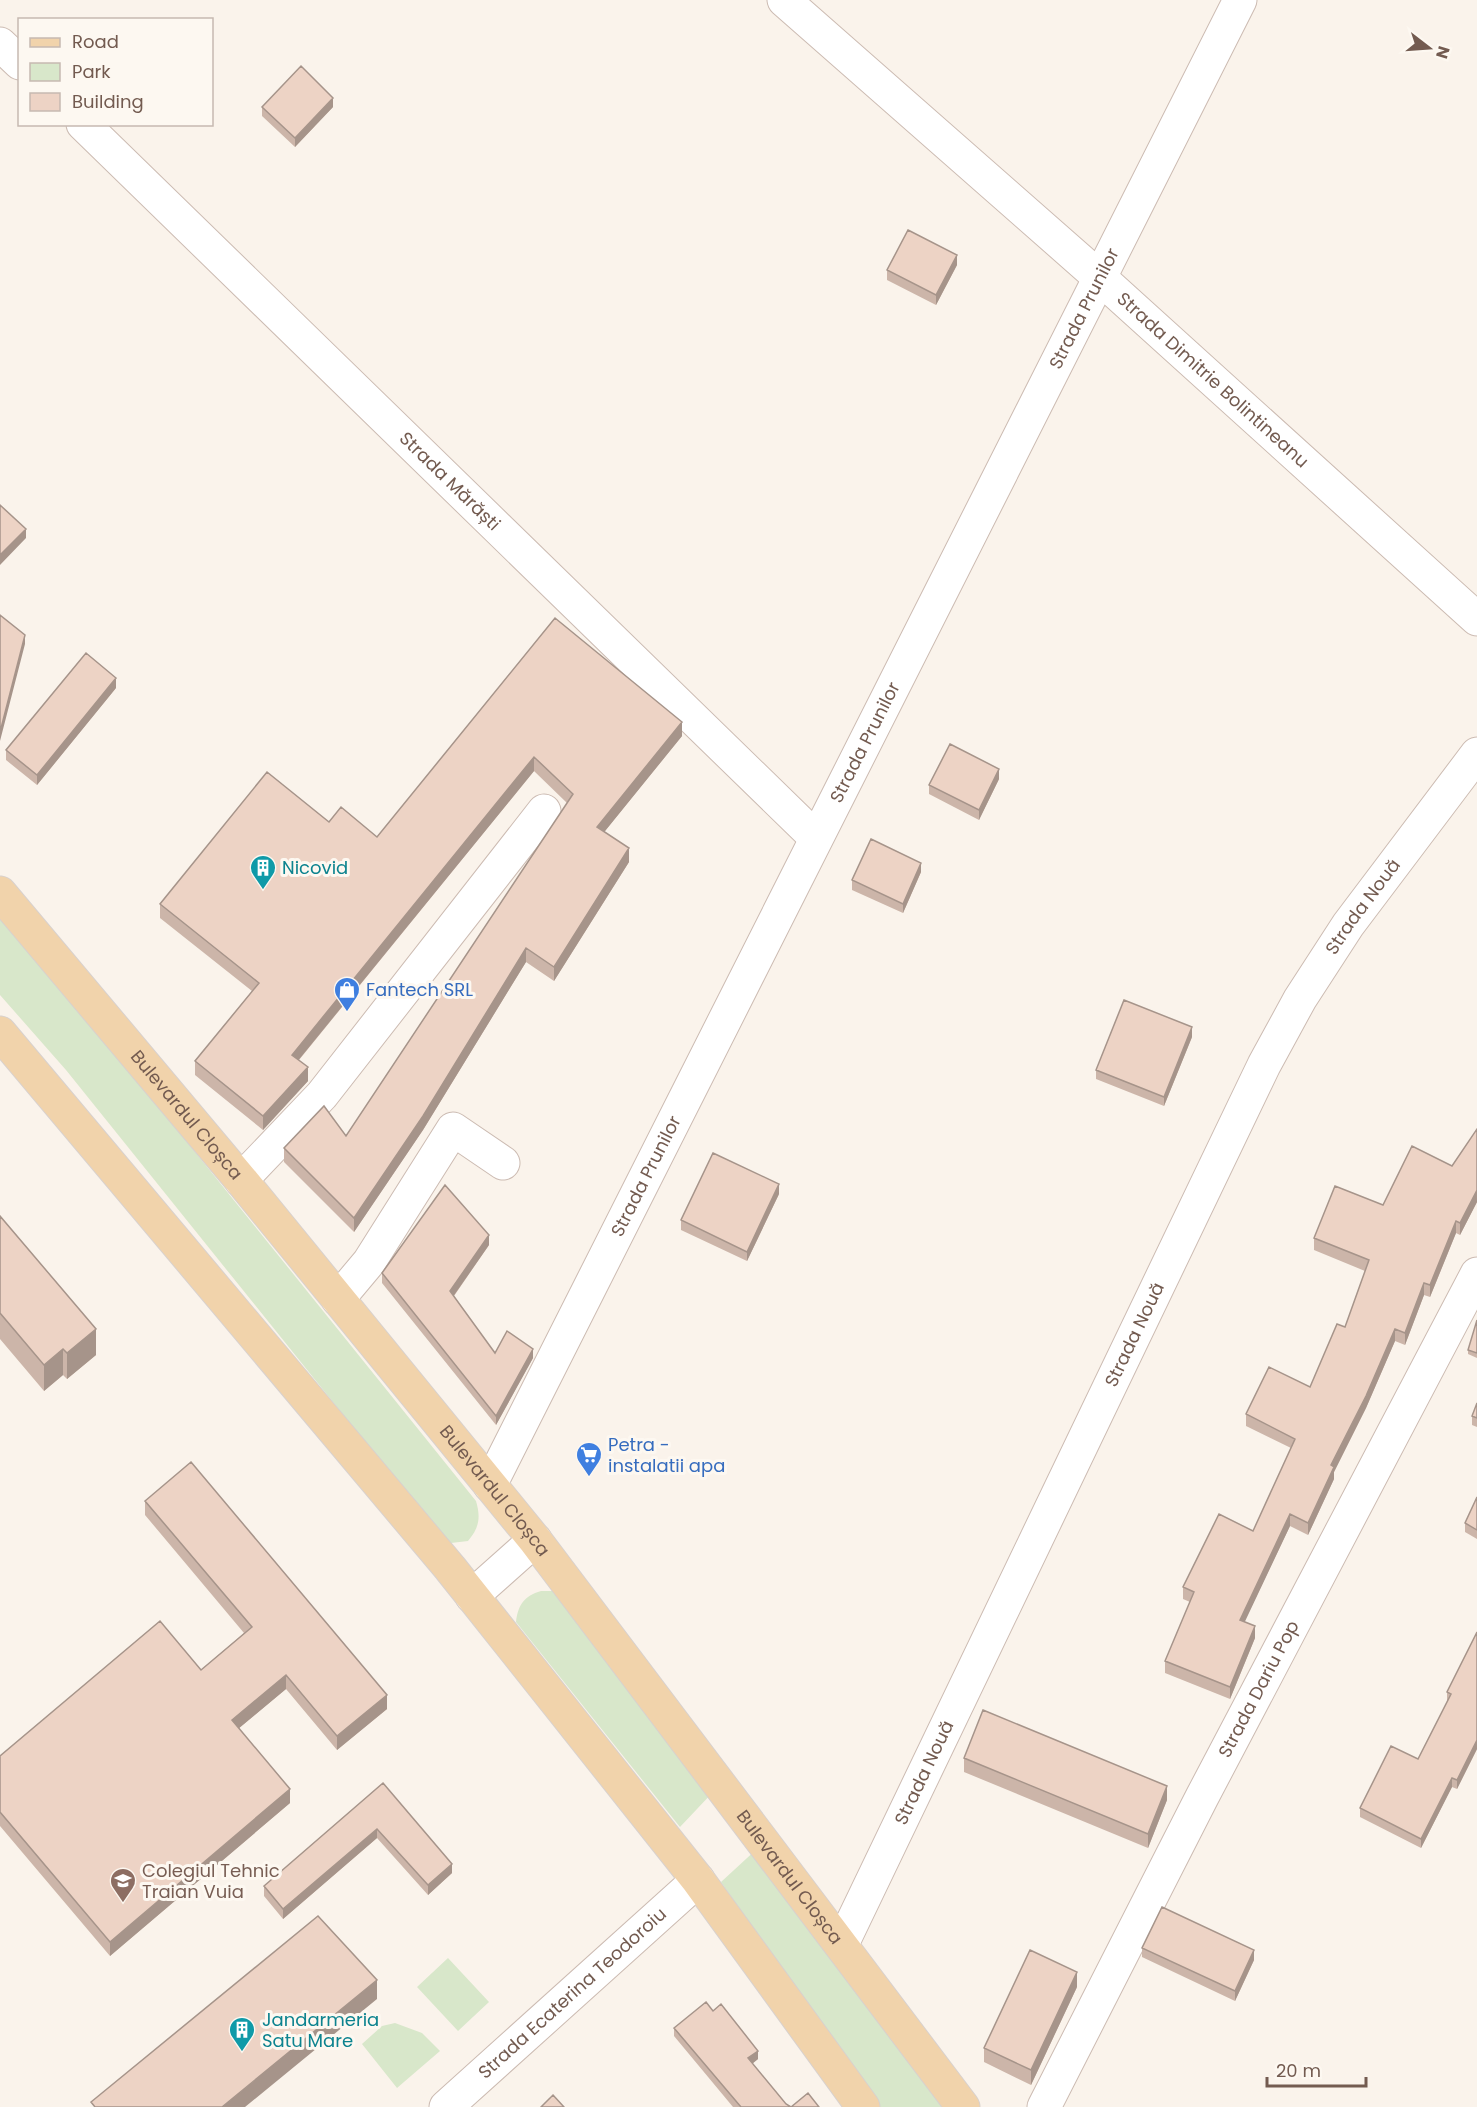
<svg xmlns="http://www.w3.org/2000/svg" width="1477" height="2107" font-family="Poppins,sans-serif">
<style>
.green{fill:#d8e7ca}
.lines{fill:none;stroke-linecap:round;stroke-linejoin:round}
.minor-casing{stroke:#ccbbb2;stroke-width:35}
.major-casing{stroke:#d8d1ce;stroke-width:35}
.minor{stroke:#fff;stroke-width:33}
.major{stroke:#f1d3ab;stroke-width:33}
.wall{fill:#ccb5a9}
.shaded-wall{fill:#a6948a}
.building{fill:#edd3c5;stroke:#a6948a;stroke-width:1.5}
.labels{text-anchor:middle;stroke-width:6;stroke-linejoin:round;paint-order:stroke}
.street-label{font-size:18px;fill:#735b50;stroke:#fdf8f1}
.culture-label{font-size:18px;fill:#0d838f;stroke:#fdf8f1;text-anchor:start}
.shop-label{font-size:18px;fill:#366cbe;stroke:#fdf8f1;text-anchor:start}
.education-label{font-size:18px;fill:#785e54;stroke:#fdf8f1;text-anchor:start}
</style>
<rect width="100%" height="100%" fill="#faf3eb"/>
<path class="green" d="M 0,917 L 109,1045 L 476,1501 C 481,1518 479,1528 468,1541 L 451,1543 L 439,1534 L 66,1070 L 0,995 Z
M 541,1591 L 552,1591 L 714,1791 L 680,1827 L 516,1622 C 518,1605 524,1596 541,1591 Z
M 759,1847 L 955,2107 L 876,2107 L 721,1882 Z
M 448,1958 L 489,2002 L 458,2031 L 417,1987 Z
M 395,2023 L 422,2033 L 440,2051 L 397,2088 L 362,2044 L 382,2026 Z"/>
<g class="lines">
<defs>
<g id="minor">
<path id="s1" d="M 784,0 L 1099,277 L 1477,619"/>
<path d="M 0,44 L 20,63"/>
<path id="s2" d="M 83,124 L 815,837"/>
<path d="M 241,1180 L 322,1095 L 544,811"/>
<path d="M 338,1299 L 369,1262 L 453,1129 L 503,1163"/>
<path id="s3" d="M 490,1485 L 1240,0"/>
<path d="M 472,1596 L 535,1540"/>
<path id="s4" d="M 842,1944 L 1264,1065 L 1300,999 L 1348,925 L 1477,754"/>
<path id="s5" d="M 446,2107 L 698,1880"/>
<path id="s6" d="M 1044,2107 L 1202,1797 L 1477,1274"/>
</g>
<g id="major">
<path id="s7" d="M 0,893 L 241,1180 L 535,1540 L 963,2107"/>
<path d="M 0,1033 L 450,1568 L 698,1880 L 863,2107"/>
</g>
</defs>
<use href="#minor" class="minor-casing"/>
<use href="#major" class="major-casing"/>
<use href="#minor" class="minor"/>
<use href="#major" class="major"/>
</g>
<path class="wall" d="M 262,107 L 333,107 L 295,147 L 262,116 Z
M 957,265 L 936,305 L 887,280 L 887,270 Z
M 555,618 L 682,736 L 604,832 L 629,862 L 554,981 L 526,962 L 423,1130 L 354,1232 L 284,1162 L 284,1148 L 346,1136 L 567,803 L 534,771 L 299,1060 L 308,1081 L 263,1130 L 195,1075 L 195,1061 L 252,991 L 160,918 L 160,904 L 329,822 L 377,837 Z
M 116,688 L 37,785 L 6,760 L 6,750 Z
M 999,779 L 979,820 L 929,794 L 929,785 Z
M 921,872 L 903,913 L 852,890 L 852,880 Z
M 1192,1037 L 1164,1106 L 1096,1079 L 1096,1070 Z
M 1477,1129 L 1477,1202 L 1460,1235 L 1456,1233 L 1430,1297 L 1424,1295 L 1405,1345 L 1395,1341 L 1366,1408 L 1334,1472 L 1334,1479 L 1308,1535 L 1290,1526 L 1244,1622 L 1255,1638 L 1230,1699 L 1165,1673 L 1165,1661 L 1190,1602 L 1183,1599 L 1183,1587 L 1253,1531 L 1291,1448 L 1246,1426 L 1246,1414 L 1310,1387 L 1345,1327 L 1365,1271 L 1314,1250 L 1314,1238 L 1383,1205 L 1452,1166 Z
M 779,1194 L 747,1261 L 681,1230 L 681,1220 Z
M 0,1216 L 96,1355 L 67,1379 L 63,1375 L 44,1391 L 0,1339 Z
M 489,1245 L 454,1296 L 495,1353 L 533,1358 L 496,1425 L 382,1283 L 382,1273 Z
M 1477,1320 L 1477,1358 L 1468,1354 L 1468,1350 Z
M 1477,1403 L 1477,1427 L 1472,1425 L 1472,1416 Z
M 1477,1497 L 1477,1539 L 1465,1532 L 1465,1523 Z
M 145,1501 L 387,1709 L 337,1750 L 286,1689 L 239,1728 L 290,1803 L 110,1956 L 0,1826 L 0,1756 L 201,1670 L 244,1633 L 145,1515 Z
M 1477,1632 L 1477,1749 L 1457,1789 L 1452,1787 L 1421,1848 L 1360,1817 L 1360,1808 L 1418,1759 L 1448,1701 L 1447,1701 L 1447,1692 Z
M 964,1758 L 1167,1800 L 1148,1848 L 964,1772 Z
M 383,1783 L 452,1873 L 428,1895 L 377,1838 L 283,1919 L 264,1896 L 264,1886 Z
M 1142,1948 L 1254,1960 L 1235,2001 L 1142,1957 Z
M 1077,1987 L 1031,2085 L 984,2062 L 984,2048 Z
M 713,2011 L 758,2059 L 752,2064 L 786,2104 L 791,2107 L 819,2107 L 733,2107 L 674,2036 L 674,2028 Z"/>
<path class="shaded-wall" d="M 333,98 L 333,107 L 295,147 L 295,138 Z
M 957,255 L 957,265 L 936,305 L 936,295 Z
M 26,529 L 26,538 L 0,565 L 0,555 Z
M 25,635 L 25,644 L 0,741 L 0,732 Z
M 116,678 L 116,688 L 37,785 L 37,775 Z
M 682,722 L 682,736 L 597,841 L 597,827 Z
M 534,757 L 534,771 L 292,1068 L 292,1055 Z
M 999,769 L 999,779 L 979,820 L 979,810 Z
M 629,848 L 629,862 L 554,981 L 554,967 Z
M 921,863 L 921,872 L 903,913 L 903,904 Z
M 526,948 L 526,962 L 423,1130 L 354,1232 L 354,1218 Z
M 1192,1027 L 1192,1037 L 1164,1106 L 1164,1097 Z
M 308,1067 L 308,1081 L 263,1130 L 263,1116 Z
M 779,1184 L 779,1194 L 747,1261 L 747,1252 Z
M 1477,1190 L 1477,1202 L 1460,1235 L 1460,1223 Z
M 1456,1221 L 1456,1233 L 1430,1297 L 1430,1285 Z
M 489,1235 L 489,1245 L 450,1301 L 450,1291 Z
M 1424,1283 L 1424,1295 L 1405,1345 L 1405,1333 Z
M 96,1329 L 96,1355 L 67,1379 L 67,1353 Z
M 1395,1329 L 1395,1341 L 1366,1408 L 1334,1472 L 1334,1479 L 1308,1535 L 1308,1523 L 1331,1465 Z
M 63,1349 L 63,1375 L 44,1391 L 44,1365 Z
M 533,1349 L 533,1358 L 496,1425 L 496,1416 Z
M 1290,1514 L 1290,1526 L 1240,1632 L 1240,1620 Z
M 1255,1626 L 1255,1638 L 1230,1699 L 1230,1687 Z
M 286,1675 L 286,1689 L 232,1734 L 232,1720 Z
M 387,1695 L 387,1709 L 337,1750 L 337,1736 Z
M 1477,1740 L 1477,1749 L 1457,1789 L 1457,1780 Z
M 1452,1778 L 1452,1787 L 1421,1848 L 1421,1839 Z
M 1167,1786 L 1167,1800 L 1148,1848 L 1148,1834 Z
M 290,1789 L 290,1803 L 110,1956 L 110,1942 Z
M 377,1829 L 377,1838 L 283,1919 L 283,1909 Z
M 452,1864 L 452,1873 L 428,1895 L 428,1885 Z
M 1254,1950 L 1254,1960 L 1235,2001 L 1235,1991 Z
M 1077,1972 L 1077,1987 L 1031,2085 L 1031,2070 Z
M 377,1980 L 377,1999 L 245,2107 L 222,2107 Z
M 758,2051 L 758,2059 L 748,2067 L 748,2058 Z"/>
<path class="building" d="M 301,66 L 333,98 L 295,138 L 262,107 Z
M 908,230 L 957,255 L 936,295 L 887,270 Z
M 0,505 L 26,529 L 0,555 Z
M 0,615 L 25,635 L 0,732 Z
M 555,618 L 682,722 L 597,827 L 629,848 L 554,967 L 526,948 L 423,1116 L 354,1218 L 284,1148 L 324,1106 L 346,1136 L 573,794 L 534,757 L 292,1055 L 308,1067 L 263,1116 L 195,1061 L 259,983 L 160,904 L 267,772 L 329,822 L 341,807 L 377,837 Z
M 86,653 L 116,678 L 37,775 L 6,750 Z
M 950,744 L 999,769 L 979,810 L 929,785 Z
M 871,839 L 921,863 L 903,904 L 852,880 Z
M 1124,1000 L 1192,1027 L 1164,1097 L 1096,1070 Z
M 1477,1129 L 1477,1190 L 1460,1223 L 1456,1221 L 1430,1285 L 1424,1283 L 1405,1333 L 1395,1329 L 1366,1396 L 1331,1465 L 1334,1467 L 1308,1523 L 1290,1514 L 1240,1620 L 1255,1626 L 1230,1687 L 1165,1661 L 1194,1592 L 1183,1587 L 1219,1514 L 1253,1531 L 1295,1439 L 1246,1414 L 1269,1367 L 1310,1387 L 1337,1324 L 1345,1327 L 1369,1260 L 1314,1238 L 1335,1186 L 1383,1205 L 1412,1146 L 1452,1166 Z
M 713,1153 L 779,1184 L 747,1252 L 681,1220 Z
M 445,1185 L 489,1235 L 450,1291 L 495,1353 L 507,1331 L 533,1349 L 496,1416 L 382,1273 Z
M 0,1216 L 96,1329 L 67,1353 L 63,1349 L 44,1365 L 0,1313 Z
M 1477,1320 L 1477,1353 L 1468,1350 Z
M 1477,1403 L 1477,1418 L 1472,1416 Z
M 191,1462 L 387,1695 L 337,1736 L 286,1675 L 232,1720 L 290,1789 L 110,1942 L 0,1812 L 0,1756 L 160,1621 L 201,1670 L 252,1627 L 145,1501 Z
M 1477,1497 L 1477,1530 L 1465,1523 Z
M 1477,1632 L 1477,1740 L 1457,1780 L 1452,1778 L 1421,1839 L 1360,1808 L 1391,1746 L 1418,1759 L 1451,1694 L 1447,1692 Z
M 983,1710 L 1167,1786 L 1148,1834 L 964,1758 Z
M 383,1783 L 452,1864 L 428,1885 L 377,1829 L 283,1909 L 264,1886 Z
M 1162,1907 L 1254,1950 L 1235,1991 L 1142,1948 Z
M 318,1916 L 377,1980 L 222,2107 L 95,2107 L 91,2102 Z
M 1030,1950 L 1077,1972 L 1031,2070 L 984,2048 Z
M 706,2002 L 713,2011 L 721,2004 L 758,2051 L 748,2058 L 786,2104 L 791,2107 L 808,2093 L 819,2107 L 741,2107 L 674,2028 Z
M 553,2095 L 564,2107 L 541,2107 Z"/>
<defs>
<symbol id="building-pin" viewBox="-11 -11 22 30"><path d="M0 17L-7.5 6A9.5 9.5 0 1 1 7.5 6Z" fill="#0f9aa8" stroke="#fdf8f1"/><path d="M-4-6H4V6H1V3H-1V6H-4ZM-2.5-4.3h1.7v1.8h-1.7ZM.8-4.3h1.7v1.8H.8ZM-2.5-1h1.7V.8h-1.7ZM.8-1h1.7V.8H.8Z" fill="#fff"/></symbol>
<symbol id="shop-pin" viewBox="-11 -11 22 30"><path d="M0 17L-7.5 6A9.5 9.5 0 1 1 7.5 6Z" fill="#3f7fe0" stroke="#fdf8f1"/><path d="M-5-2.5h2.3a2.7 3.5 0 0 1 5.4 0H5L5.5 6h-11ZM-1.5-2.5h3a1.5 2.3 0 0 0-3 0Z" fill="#fff"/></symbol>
<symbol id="supermarket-pin" viewBox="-11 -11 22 30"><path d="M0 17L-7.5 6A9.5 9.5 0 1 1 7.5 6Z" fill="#3f7fe0" stroke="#fdf8f1"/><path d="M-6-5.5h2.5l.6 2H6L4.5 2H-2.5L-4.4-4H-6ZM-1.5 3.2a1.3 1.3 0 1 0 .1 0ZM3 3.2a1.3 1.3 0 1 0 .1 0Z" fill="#fff"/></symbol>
<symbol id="school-pin" viewBox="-11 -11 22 30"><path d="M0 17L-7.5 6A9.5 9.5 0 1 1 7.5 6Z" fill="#8d6e63" stroke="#fdf8f1"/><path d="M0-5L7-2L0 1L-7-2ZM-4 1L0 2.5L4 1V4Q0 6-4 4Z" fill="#fff"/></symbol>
</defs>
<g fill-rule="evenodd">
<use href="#building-pin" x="248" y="853" width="30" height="40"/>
<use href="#shop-pin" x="332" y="975" width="30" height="40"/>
<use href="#supermarket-pin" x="574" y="1440" width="30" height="40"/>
<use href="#school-pin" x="108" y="1866" width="30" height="40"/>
<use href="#building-pin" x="227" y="2015" width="30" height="40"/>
</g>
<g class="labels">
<g class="street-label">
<text dy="6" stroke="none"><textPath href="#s3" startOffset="1318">Strada Prunilor</textPath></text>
<text dy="6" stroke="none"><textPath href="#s1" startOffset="573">Strada Dimitrie Bolintineanu</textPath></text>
<text dy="6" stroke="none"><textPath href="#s2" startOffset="512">Strada Mărăști</textPath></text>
<text dy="6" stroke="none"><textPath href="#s3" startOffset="832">Strada Prunilor</textPath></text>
<text dy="6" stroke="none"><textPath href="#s4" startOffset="1162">Strada Nouă</textPath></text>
<text dy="6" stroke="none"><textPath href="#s7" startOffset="290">Bulevardul Cloșca</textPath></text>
<text dy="6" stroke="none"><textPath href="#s3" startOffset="346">Strada Prunilor</textPath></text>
<text dy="6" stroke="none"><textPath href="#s4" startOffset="676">Strada Nouă</textPath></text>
<text dy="6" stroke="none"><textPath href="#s7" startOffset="776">Bulevardul Cloșca</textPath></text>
<text dy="6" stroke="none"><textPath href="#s6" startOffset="470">Strada Dariu Pop</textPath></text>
<text dy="6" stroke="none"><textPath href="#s4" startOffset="190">Strada Nouă</textPath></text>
<text dy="6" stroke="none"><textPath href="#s7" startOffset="1262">Bulevardul Cloșca</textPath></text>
<text dy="6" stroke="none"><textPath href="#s5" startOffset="170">Strada Ecaterina Teodoroiu</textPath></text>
</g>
<g class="culture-label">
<text x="282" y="874">Nicovid</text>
<text x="262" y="2026">Jandarmeria<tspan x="262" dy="21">Satu Mare</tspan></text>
</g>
<g class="shop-label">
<text x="366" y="996">Fantech SRL</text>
<text x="608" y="1451">Petra -<tspan x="608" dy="21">instalatii apa</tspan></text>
</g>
<g class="education-label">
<text x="142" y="1877">Colegiul Tehnic<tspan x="142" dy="21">Traian Vuia</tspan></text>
</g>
</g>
<rect x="18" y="18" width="195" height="108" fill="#fdf8f1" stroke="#c6b9b1" stroke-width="1.5"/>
<rect x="30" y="38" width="30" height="9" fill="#f1d3ab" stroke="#c6b9b1" stroke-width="1.5"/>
<text x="72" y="48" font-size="18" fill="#735b50">Road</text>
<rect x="30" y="63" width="30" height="18" fill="#d8e7ca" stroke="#c6b9b1" stroke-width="1.5"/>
<text x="72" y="78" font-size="18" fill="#735b50">Park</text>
<rect x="30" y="93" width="30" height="18" fill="#edd3c5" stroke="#c6b9b1" stroke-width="1.5"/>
<text x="72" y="108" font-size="18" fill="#735b50">Building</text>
<g transform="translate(1429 48) rotate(107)" stroke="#fdf8f1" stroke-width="4.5" paint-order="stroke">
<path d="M0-4.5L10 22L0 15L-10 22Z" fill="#735b50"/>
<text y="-9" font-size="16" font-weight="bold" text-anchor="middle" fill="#735b50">N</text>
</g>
<path d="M1267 2077v9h99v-9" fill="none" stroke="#735b50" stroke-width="3"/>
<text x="1276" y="2077" font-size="18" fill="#735b50" stroke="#fdf8f1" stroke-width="4.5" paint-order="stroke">20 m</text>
</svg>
